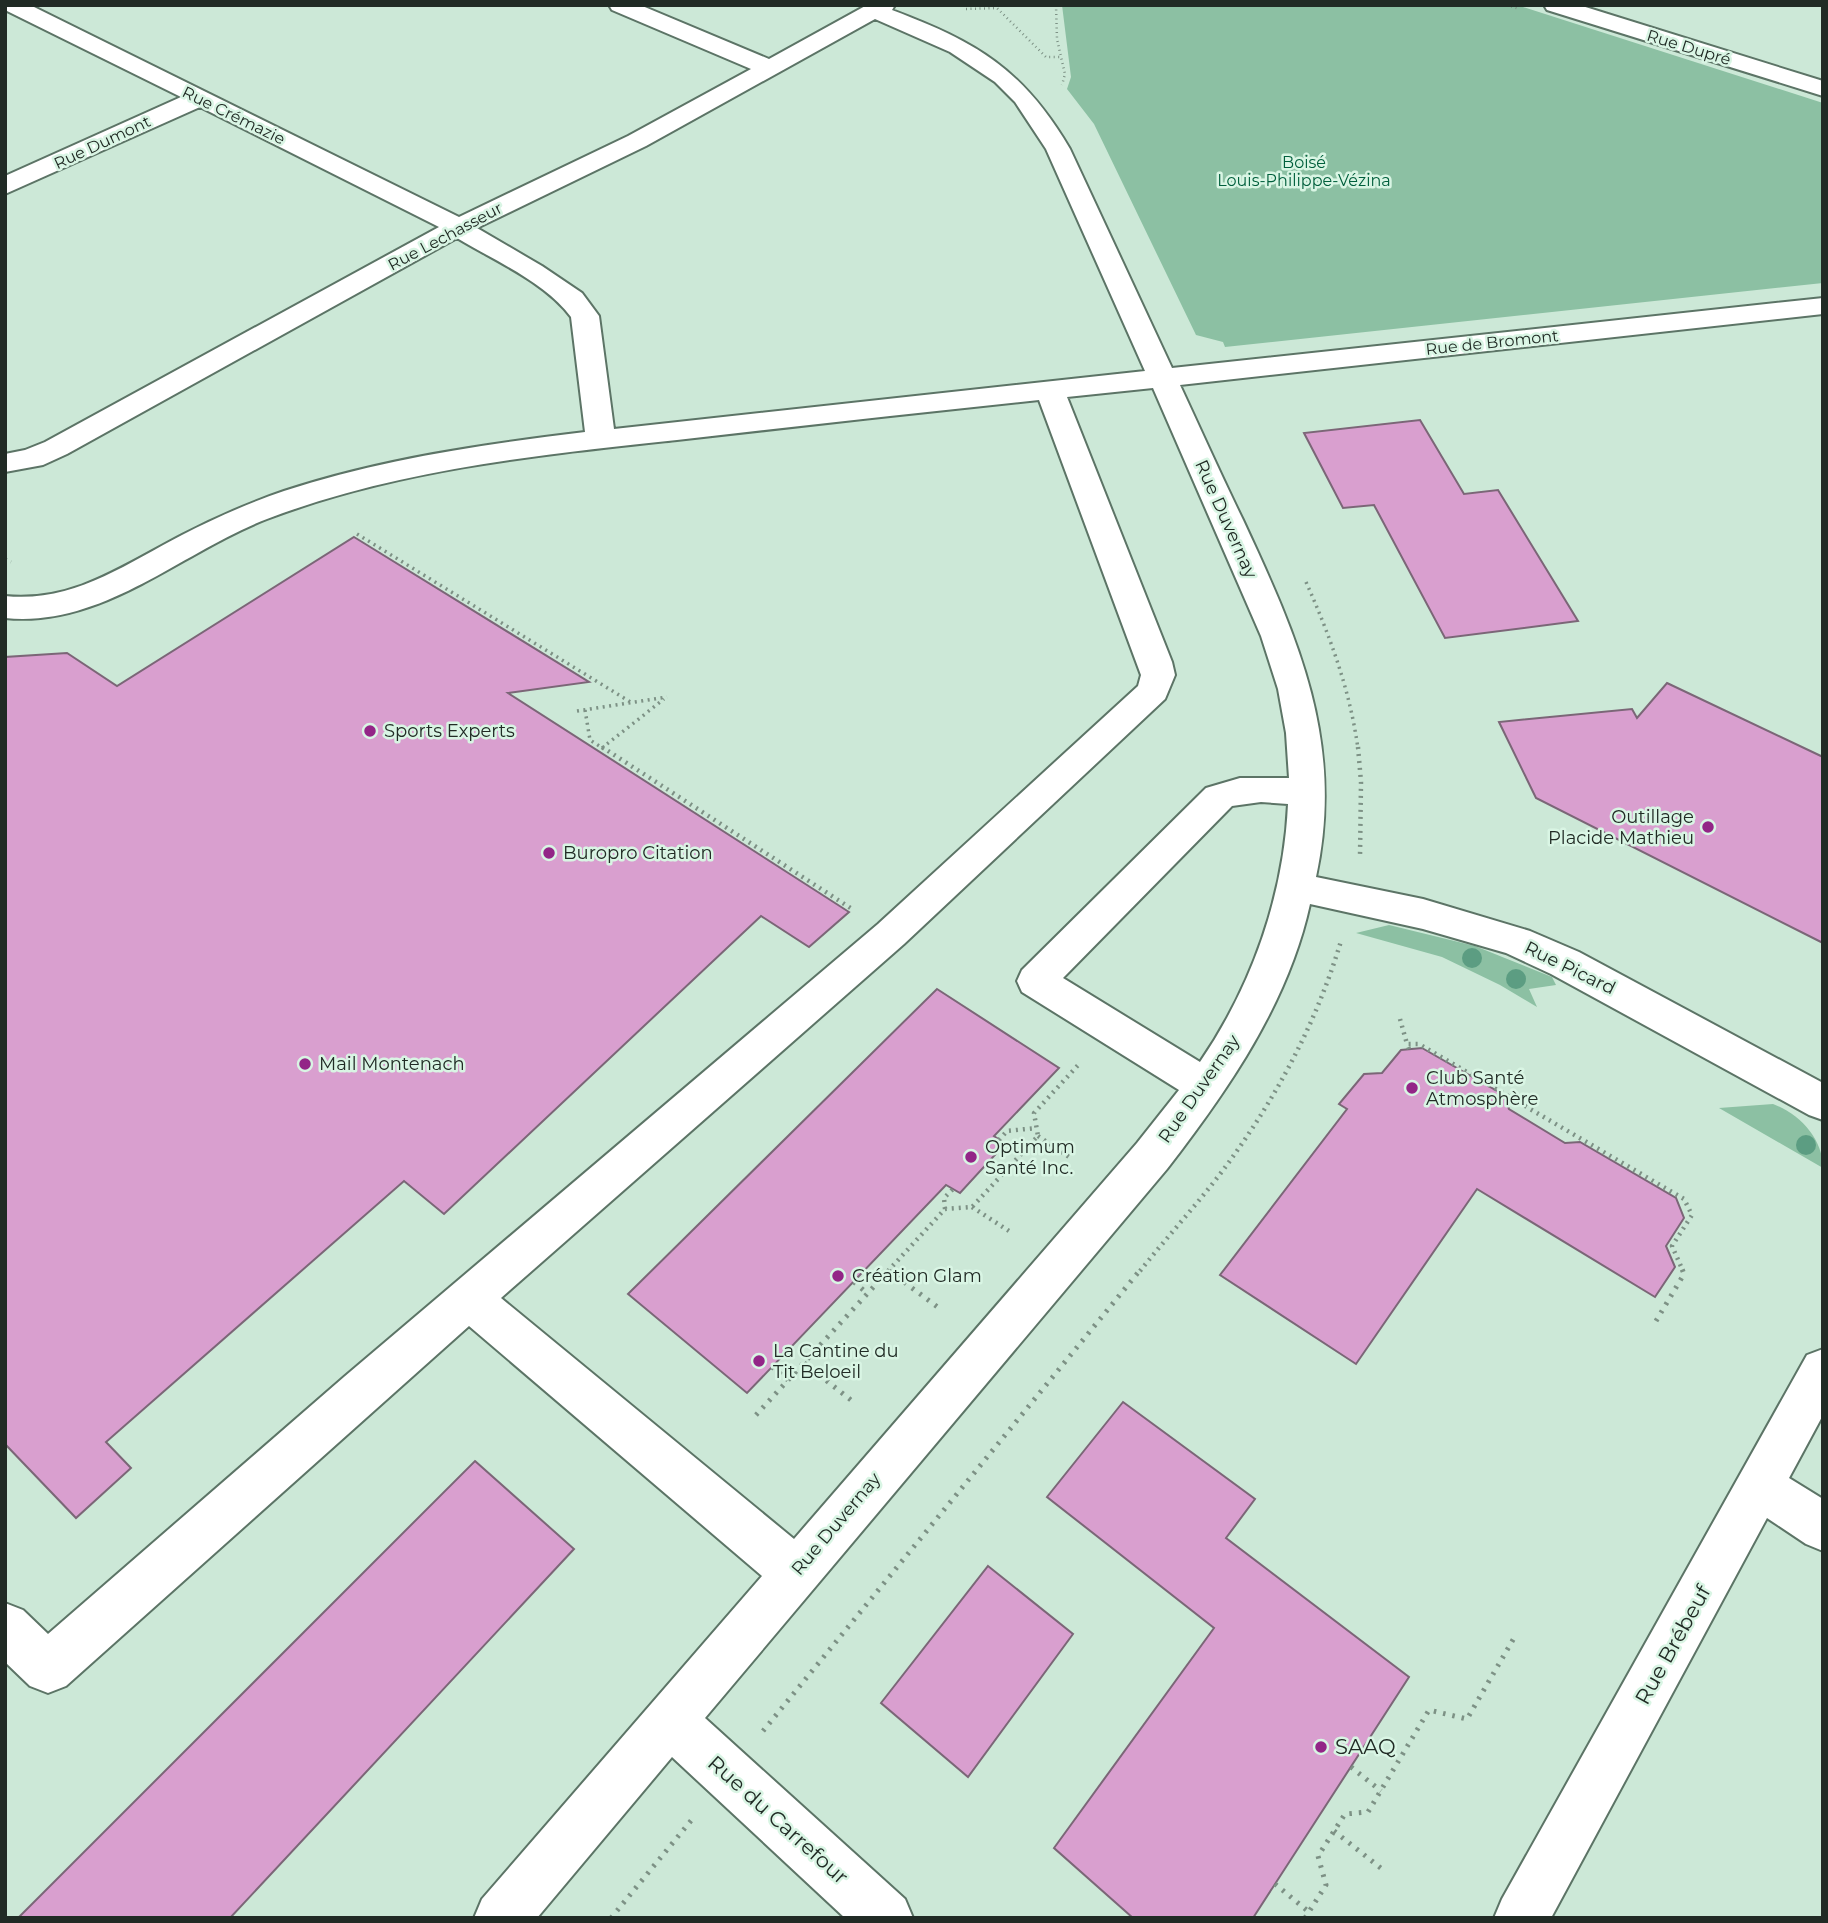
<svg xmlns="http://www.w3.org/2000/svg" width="1828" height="1923" font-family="Montserrat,sans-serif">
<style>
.green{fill:#8cc0a3}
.building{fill:#d99fcf;stroke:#7b6677;stroke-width:2}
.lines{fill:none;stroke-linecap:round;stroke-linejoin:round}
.minor-casing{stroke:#5c7466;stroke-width:4}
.path-far3{stroke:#7d9185;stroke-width:2.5;stroke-dasharray:1 3.5;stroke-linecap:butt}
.path-far2{stroke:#7d9185;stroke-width:3.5;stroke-dasharray:2 4.5;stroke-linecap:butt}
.path-far1{stroke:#7d9185;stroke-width:4.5;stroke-dasharray:2 5;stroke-linecap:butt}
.path{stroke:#7d9185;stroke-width:5;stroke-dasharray:2.5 7;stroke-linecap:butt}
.minor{fill:#fff;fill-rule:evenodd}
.tree{fill:#5c9d82}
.poi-dot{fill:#932587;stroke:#d9f5e4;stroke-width:2.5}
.labels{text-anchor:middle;stroke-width:5;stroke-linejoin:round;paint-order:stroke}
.far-street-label{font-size:16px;fill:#212b25;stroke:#d9f5e4}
.far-park-label{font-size:16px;fill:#005f3c;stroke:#d9f5e4}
.street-label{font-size:18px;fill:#212b25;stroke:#d9f5e4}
.poi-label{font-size:18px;fill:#212b25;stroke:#d9f5e4;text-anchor:start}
.near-street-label{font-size:21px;fill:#212b25;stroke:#d9f5e4}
.near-poi-label{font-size:21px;fill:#212b25;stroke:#d9f5e4;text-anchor:start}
</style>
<rect width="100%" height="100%" fill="#cce8d7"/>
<path class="green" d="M 1062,5 L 1517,5 L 1823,103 L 1823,283 L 1225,347 L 1223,342 L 1196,335 L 1094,124 L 1067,89 L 1071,77 Z
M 1389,925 L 1475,946 L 1552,977 L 1556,985 L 1529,989 L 1537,1007 L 1500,985 L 1442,957 L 1356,933 Z
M 1773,1104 C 1800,1114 1823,1139 1823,1168 L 1719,1108 Z"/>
<path class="building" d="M 1420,420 L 1464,494 L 1498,490 L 1578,621 L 1445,638 L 1374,505 L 1343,508 L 1304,433 Z
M 354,537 L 589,682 L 508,693 L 849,912 L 809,947 L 761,916 L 444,1214 L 404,1181 L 106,1442 L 131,1468 L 76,1518 L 5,1444 L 5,657 L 67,653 L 117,686 Z
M 1667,683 L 1823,757 L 1823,943 L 1536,798 L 1499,722 L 1632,709 L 1637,718 Z
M 937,989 L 1059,1068 L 994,1136 L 1005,1144 L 960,1193 L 946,1185 L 747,1393 L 628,1294 Z
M 1422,1048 L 1504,1095 L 1509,1109 L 1565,1143 L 1580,1142 L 1676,1198 L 1684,1218 L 1666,1246 L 1675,1267 L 1655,1297 L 1477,1189 L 1356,1364 L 1220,1275 L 1347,1109 L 1339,1104 L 1364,1074 L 1382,1073 L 1401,1050 Z
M 1123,1402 L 1255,1499 L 1226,1538 L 1409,1677 L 1253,1918 L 1133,1918 L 1054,1848 L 1214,1628 L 1047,1497 Z
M 475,1461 L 574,1549 L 230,1918 L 18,1918 Z
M 988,1566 L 1073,1634 L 968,1777 L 881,1703 Z"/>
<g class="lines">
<defs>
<path id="minor" d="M 5,5 L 30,5 L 459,217 L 628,136 L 751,69 L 612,10 L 609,5 L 640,5 L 769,59 L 867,5 L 895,5 L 892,10 C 977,42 1023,69 1070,149 L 1172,368 L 1823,298 L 1823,314 L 1180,385 C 1201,430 1221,475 1243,520 C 1298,638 1345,743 1316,877 L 1423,899 L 1530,931 L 1579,952 L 1823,1083 L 1823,1120 L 1809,1115 L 1551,974 L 1506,953 L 1423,929 L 1310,904 C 1288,1004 1228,1090 1167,1169 L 705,1718 L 905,1899 L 913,1918 L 845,1918 L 672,1757 L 537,1918 L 474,1918 L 482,1899 L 762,1576 L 469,1326 L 66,1686 L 48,1693 L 30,1686 L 5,1662 L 5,1603 L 23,1610 L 48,1634 L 344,1377 L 878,924 L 1138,686 L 1141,675 L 1039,400 C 918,413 798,426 677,440 C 538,455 398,469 267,519 C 181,552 103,628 5,618 L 5,596 C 73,603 124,565 182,535 C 215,518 249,503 284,491 C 381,459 484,444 585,432 L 571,317 C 545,282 495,261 457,238 L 67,454 L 43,465 L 5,472 L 5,454 L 25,450 L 45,442 L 439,227 L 200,107 L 5,194 L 5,176 L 181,97 L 5,10 ZM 875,19 L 950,52 L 995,82 L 1015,102 L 1046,149 L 1145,371 L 614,429 L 599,316 L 582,293 L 542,266 L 477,228 L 646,146 ZM 1153,388 L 1261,636 L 1278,689 L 1286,733 L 1289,778 L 1240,778 L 1206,788 L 1022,970 L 1017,981 L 1022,992 L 1179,1090 L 1137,1143 L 794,1539 L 501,1298 L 904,944 L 1165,699 L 1175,675 L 1172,662 L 1067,397 ZM 1261,802 L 1288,804 C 1284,895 1252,986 1200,1062 L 1063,978 L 1232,806 Z
M 1544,5 L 1579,5 L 1823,81 L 1823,96 L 1547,10 Z
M 1823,1349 L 1823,1415 L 1789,1478 L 1823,1499 L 1823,1551 L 1806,1544 L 1767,1518 L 1551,1918 L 1494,1918 L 1502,1899 L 1807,1355 Z"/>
</defs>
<use href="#minor" class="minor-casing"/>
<path class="path-far3" d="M 1056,5 L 1057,39 L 1061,57
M 1507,5 L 1519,9
M 966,9 L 997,8 L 1046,57 L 1061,57 L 1065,74 L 1062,85"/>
<path class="path-far2" d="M 357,534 L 632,703
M 5,559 L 11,562
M 1306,582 C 1330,636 1350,690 1358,749
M 585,710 L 590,740 L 604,749
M 577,711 L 667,697
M 602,748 L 664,699"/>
<path class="path-far1" d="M 602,747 L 852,909
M 1358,747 L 1361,782 L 1360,857
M 1400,1019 L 1407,1044
M 1409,1049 L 1407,1044 L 1419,1044 L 1684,1199 L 1692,1215 L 1672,1246 L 1683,1271
M 1038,1136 L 1072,1159
M 999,1140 L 1007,1131 L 1036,1128
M 972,1207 L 1009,1231
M 945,1209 L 944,1198 L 953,1189
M 888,1271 L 945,1209 L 972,1207 L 1038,1136 L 1034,1113 L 1081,1062
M 1140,1271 C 1171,1232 1206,1195 1234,1155 C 1281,1089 1318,1018 1341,941"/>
<path class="path" d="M 889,1271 L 939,1308
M 854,1282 L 868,1294
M 1656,1321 L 1684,1274 L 1682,1269
M 804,1363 L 856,1404
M 772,1367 L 788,1380
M 756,1415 L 890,1269
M 763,1731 L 1141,1269
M 1351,1767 L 1381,1791
M 1334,1831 L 1382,1869
M 1275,1884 L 1309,1912
M 611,1918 L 694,1817
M 1305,1918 L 1326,1885 L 1318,1856 L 1345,1814 L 1368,1812 L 1429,1710 L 1467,1719 L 1514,1638"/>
<use href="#minor" class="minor"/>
</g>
<g class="tree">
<circle cx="1472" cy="958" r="10"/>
<circle cx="1516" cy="979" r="10"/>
<circle cx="1806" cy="1145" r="10"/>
</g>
<g class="poi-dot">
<circle cx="370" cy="731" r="7"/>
<circle cx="1708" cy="827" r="7"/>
<circle cx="549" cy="853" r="7"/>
<circle cx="305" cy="1064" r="7"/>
<circle cx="1412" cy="1088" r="7"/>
<circle cx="971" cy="1157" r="7"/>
<circle cx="838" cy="1276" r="7"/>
<circle cx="759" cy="1361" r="7"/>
<circle cx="1321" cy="1747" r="7"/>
</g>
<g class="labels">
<g class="far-street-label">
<text transform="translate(1689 47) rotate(17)" y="6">Rue Dupré</text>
<text transform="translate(234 115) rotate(26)" y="6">Rue Crémazie</text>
<text transform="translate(102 142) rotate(-25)" y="6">Rue Dumont</text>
<text transform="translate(445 236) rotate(-28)" y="6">Rue Lechasseur</text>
<text transform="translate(1492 342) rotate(-6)" y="6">Rue de Bromont</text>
</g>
<g class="far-park-label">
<text x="1304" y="168">Boisé<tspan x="1304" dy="18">Louis-Philippe-Vézina</tspan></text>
</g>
<g class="street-label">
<text transform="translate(1226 519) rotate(66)" y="6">Rue Duvernay</text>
<text transform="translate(1570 968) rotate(26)" y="6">Rue Picard</text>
<text transform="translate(1199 1089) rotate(-55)" y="6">Rue Duvernay</text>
<text transform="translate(836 1524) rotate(-50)" y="6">Rue Duvernay</text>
</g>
<g class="poi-label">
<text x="384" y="737">Sports Experts</text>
<text x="1694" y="823" text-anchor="end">Outillage<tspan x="1694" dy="21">Placide Mathieu</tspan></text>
<text x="563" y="859">Buropro Citation</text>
<text x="319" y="1070">Mail Montenach</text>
<text x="1426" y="1084">Club Santé<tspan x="1426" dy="21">Atmosphère</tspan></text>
<text x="985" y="1153">Optimum<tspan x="985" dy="21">Santé Inc.</tspan></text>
<text x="852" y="1282">Création Glam</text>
<text x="773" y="1357">La Cantine du<tspan x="773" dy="21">Tit Beloeil</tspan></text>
</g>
<g class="near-street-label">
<text transform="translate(1673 1645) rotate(-61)" y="7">Rue Brébeuf</text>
<text transform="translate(778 1820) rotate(42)" y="7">Rue du Carrefour</text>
</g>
<g class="near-poi-label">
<text x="1335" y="1754">SAAQ</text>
</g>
</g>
<rect width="1828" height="1923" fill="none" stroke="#212b25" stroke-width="14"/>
</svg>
